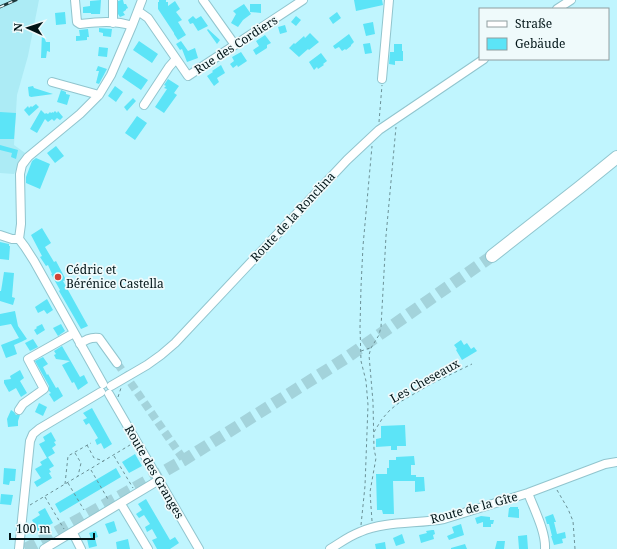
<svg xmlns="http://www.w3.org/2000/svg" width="617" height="549" font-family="'Noto Serif',serif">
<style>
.built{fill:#acebf5}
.building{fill:#5ce4f7}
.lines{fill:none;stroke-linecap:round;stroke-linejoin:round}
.minor-tunnel{stroke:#a3d3db;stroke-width:8;stroke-dasharray:8 4;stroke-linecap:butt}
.highway-tunnel{stroke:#a3d3db;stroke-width:12;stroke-dasharray:12 6;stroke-linecap:butt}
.minor-casing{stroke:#91c5ce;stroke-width:10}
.highway-casing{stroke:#91c5ce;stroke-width:14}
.path{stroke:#6b9197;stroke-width:1;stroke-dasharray:3 3;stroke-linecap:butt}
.minor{stroke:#fff;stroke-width:8}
.highway{stroke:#fff;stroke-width:12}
.rail-casing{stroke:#1f383c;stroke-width:3}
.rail{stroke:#effafb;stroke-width:1.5;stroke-dasharray:4.5;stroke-linecap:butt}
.poi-dot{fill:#d14337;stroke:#effafb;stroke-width:1.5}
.labels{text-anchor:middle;stroke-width:3.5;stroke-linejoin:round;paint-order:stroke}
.street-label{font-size:12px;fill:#011417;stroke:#effafb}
.poi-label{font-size:12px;fill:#011417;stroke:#effafb;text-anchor:start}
</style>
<rect width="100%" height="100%" fill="#c0f5fe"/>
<path class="built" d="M 0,0 L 39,0 L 28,56 L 17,95 L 14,145 L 25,153 L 14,174 L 0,173 Z"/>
<path class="building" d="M 101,0 L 100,14 L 91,14 L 91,13 L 83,13 L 83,7 L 90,6 L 90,1 Z
M 121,0 L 123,0 L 124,4 L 126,4 L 128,8 L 126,9 L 126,10 L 123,12 L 125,15 L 120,17 L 118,14 L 118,1 Z
M 159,0 L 166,0 L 166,2 L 168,2 L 168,6 L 175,1 L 180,9 L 176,12 L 182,20 L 178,22 L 186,35 L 178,40 L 174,34 L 174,33 L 158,9 L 158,2 L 159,2 Z
M 354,0 L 382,0 L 383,5 L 356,11 Z
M 244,4 L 251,14 L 243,20 L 238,27 L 231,23 L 236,14 L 233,11 Z
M 250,4 L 261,4 L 261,13 L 250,12 Z
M 65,12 L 66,24 L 56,25 L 55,13 Z
M 337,12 L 341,18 L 333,24 L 329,18 Z
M 193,16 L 196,19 L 201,16 L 208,26 L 198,31 L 193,23 L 190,24 L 188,20 Z
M 296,16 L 301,20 L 296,26 L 291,22 Z
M 373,22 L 375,34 L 366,36 L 363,24 Z
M 285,25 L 287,32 L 280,34 L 278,27 Z
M 99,28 L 112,29 L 111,37 L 103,36 L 103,33 L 99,32 Z
M 88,29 L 89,37 L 87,37 L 87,40 L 76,41 L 76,36 L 80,36 L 79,30 Z
M 208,29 L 220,40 L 217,44 L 207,30 Z
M 42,32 L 46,42 L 50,42 L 50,52 L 47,51 L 46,58 L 41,58 Z
M 310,33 L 319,42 L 309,50 L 308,49 L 299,57 L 289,48 L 294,43 L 295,44 L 304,36 L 305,38 Z
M 349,34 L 354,42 L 351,45 L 351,46 L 346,50 L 345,49 L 342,51 L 339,47 L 335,49 L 333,46 Z
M 265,35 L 271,43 L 267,45 L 267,48 L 256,55 L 253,50 L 259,46 L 256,41 Z
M 139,41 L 158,54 L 152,63 L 133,50 Z
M 181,41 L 188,51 L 195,48 L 198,58 L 187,62 L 182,49 L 180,50 L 176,44 Z
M 370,43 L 372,53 L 365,54 L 363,44 Z
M 394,44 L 402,44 L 402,51 L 403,51 L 403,61 L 395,61 L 395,65 L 389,64 L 390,52 L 394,52 Z
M 99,47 L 108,48 L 107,57 L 98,56 Z
M 241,52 L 247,61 L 238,67 L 237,65 L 233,68 L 230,64 L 234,61 L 232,57 Z
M 321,53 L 327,61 L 323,64 L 324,65 L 318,69 L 317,67 L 314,70 L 309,62 Z
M 221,65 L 225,73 L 217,78 L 219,82 L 214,86 L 207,76 L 213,72 L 212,71 Z
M 98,66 L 107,69 L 99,84 L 96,83 L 99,71 L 96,71 Z
M 128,67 L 148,80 L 141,90 L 122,77 Z
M 168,79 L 179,86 L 174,93 L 177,95 L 164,113 L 155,107 L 167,89 L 164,88 L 166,86 L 164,85 Z
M 33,86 L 34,88 L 53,94 L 31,97 L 29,96 L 28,87 Z
M 115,86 L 123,92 L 116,102 L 108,96 Z
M 61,90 L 66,92 L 66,94 L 70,95 L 67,105 L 57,102 Z
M 133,98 L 136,101 L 127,111 L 124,107 Z
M 36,104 L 39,107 L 29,116 L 24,110 L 28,106 L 29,108 L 31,106 L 32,107 Z
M 41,110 L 45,114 L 46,113 L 48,114 L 50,112 L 51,113 L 53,112 L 53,113 L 55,111 L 57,113 L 58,111 L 63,117 L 60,120 L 57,118 L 54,121 L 52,119 L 48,122 L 45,119 L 37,133 L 30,129 Z
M 0,112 L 16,113 L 14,139 L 0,139 Z
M 137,116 L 147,123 L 135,140 L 125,133 Z
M 0,145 L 18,150 L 16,159 L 11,157 L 12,153 L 0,150 Z
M 56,146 L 64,156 L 55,163 L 47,153 Z
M 36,158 L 50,164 L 40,189 L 26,183 L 26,177 L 32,161 Z
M 42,228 L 51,243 L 45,247 L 54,262 L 56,261 L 66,280 L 63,281 L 88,326 L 81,329 L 59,291 L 60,290 L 51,274 L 52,274 L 48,265 L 46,266 L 40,257 L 42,256 L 31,235 Z
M 0,242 L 9,244 L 9,246 L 10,246 L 9,260 L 0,259 Z
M 4,272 L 14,273 L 12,297 L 15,298 L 13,305 L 0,301 L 0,291 L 1,291 L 2,285 Z
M 47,299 L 53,310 L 47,314 L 44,310 L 38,313 L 35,307 Z
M 15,311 L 18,326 L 27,339 L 21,342 L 14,345 L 17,354 L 6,358 L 1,345 L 19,338 L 11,324 L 0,326 L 0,314 Z
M 42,324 L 45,330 L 37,335 L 34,330 L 37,328 L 36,327 Z
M 61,324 L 65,331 L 58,336 L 53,328 Z
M 33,339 L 38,347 L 30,351 L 25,343 Z
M 461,340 L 464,345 L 467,343 L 471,349 L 474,347 L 477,351 L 462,360 L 456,350 L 457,349 L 454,345 Z
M 62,346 L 80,377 L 84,375 L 88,383 L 78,390 L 74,382 L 72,383 L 62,365 L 70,361 L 56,359 L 54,355 L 56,354 L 54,351 Z
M 43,357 L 48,364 L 43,367 L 47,375 L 48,374 L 56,388 L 58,387 L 63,396 L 54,402 L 49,394 L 51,393 L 49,391 L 49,386 L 35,361 Z
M 20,370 L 24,378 L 20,381 L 27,393 L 21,397 L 16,388 L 9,392 L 4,383 L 4,380 L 11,379 L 10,376 Z
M 39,403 L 47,407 L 43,416 L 35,412 Z
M 92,408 L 112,444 L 104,449 L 101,443 L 97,445 L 95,440 L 98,438 L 89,423 L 86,425 L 83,420 L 87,418 L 83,413 Z
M 11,410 L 14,412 L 16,415 L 20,415 L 18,421 L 18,426 L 8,427 L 7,419 Z
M 405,425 L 406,446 L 397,446 L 397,450 L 391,450 L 391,446 L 376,447 L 376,439 L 381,438 L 381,426 Z
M 51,432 L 56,441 L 54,442 L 56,445 L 52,448 L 55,453 L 48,457 L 54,466 L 49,469 L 51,472 L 49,473 L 52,478 L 37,487 L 34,482 L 41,478 L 35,469 L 42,465 L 40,462 L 47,458 L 39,444 L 45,441 L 43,437 Z
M 135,454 L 142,466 L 129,473 L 122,462 Z
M 414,456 L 415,465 L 411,465 L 411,475 L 416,475 L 416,477 L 424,477 L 425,491 L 415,492 L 415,481 L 393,481 L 394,514 L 383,514 L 382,510 L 377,510 L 376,474 L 387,474 L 387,468 L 389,468 L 389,460 L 396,460 L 396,457 Z
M 4,468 L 16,469 L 15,481 L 10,481 L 9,485 L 3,484 Z
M 116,468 L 121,477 L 60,513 L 55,504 Z
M 1,494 L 13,495 L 11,505 L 0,504 Z
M 146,499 L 170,540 L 175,537 L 179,543 L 170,549 L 157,549 L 152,540 L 157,538 L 152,529 L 147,532 L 145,527 L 150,524 L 144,515 L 139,518 L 136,514 L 142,510 L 138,504 Z
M 510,507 L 518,507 L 518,509 L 519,509 L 519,518 L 508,517 L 509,508 L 510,508 Z
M 45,508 L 53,523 L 38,531 L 32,520 L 40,515 L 38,512 Z
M 553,514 L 556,522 L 554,522 L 557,534 L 565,532 L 566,538 L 562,539 L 563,543 L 554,545 L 551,536 L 552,536 L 549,524 L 547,524 L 545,517 Z
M 481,516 L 490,517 L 490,520 L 494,520 L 493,524 L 491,524 L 491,527 L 483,527 L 483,522 L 477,524 L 475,518 Z
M 114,521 L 117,531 L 109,534 L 105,524 Z
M 461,524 L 464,535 L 449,540 L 447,536 L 454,533 L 452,527 Z
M 432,530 L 434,530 L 435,534 L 433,535 L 434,539 L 421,543 L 419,535 L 427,533 L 426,531 Z
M 96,531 L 98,537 L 95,538 L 97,546 L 89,548 L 87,539 L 91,538 L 89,533 Z
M 402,534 L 405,543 L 396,546 L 393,538 Z
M 527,535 L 528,549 L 519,549 L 518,536 Z
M 128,539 L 130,549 L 117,549 L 116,542 Z
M 497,541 L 505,541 L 504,549 L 495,549 Z
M 385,542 L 386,549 L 376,549 L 375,544 Z
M 465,544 L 467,549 L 451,549 L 451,548 Z"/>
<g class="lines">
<path class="minor-tunnel" d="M 117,363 L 184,460"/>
<path class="highway-tunnel" d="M 25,549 L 37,543 L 184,460 L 346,358 L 492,256"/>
<defs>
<path id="minor" d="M 75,0 L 77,22 L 80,24 C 97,22 116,20 132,26
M 203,0 L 235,45
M 557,9 L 571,0
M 138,11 L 148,18 L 188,76 L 303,0
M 113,23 L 113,0
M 382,79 L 389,0
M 52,82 L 99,95
M 144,105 L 169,67 L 176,59
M 0,235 L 12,239 L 19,239
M 19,239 L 21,224 L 20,174 L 22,165 L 28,157 L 80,114 L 99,95 L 111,75 L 132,26 L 142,0
M 19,239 L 25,247 L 34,261 L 103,384
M 80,344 C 86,339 92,337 99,338 L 117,363
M 111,386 L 147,365 L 161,355 L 175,343 L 347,160 L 379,130 L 484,59
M 109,394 L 199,549
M 19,410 L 23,404 L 44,389 L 28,359 L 74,333
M 528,493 C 534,509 546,532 545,549
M 121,504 L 148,549
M 73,533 L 81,549
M 19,549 L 30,441 L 33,434 L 39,429 L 101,392
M 44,549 L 159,480
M 330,549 C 340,543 349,536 360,532 C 385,521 417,524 444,519 L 528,493 L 605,464 L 617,462"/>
<path id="highway" d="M 492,256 L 580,187 L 617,157"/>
</defs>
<use href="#minor" class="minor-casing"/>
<use href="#highway" class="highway-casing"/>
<path class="path" d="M 379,122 L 382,85
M 361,351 L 370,348
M 118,397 L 121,388
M 374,432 L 382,419 L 390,410 L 400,402 L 431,384 L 472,364
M 87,445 L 94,458 L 104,461
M 75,453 L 81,463 L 78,476
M 114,456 L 133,488
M 91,470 L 109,501
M 68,483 L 84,510
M 65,484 L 68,456 L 91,443
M 557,490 L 568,509 L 573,521 L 575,549
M 45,497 L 64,529
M 30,505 L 130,445
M 372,521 L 370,492 L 376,458 L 374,449 L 373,402 L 369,355 L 371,348 L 379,335 L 381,327 L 386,236 L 396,127
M 361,525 L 365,486 L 368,405 L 366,381 L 361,361 L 360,327 L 361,287 L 363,246 L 372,146"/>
<use href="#minor" class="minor"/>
<use href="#highway" class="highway"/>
<defs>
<path id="rail" d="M 0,7 L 16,0"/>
</defs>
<use href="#rail" class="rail-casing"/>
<use href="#rail" class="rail"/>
</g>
<circle class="poi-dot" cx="58" cy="277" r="4"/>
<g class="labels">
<g class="street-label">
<text transform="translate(236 45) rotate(-33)" y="4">Rue des Cordiers</text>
<text transform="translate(293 217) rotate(-47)" y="4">Route de la Ronclina</text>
<text transform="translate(425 381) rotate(-29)" y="4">Les Cheseaux</text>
<text transform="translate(154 472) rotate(60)" y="4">Route des Granges</text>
<text transform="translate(474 508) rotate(-15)" y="4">Route de la Gîte</text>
</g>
<g class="poi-label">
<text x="66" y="274">Cédric et<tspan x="66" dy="14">Bérénice Castella</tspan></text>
</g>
</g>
<rect x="479" y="8" width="130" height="52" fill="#effafb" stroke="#909ea0"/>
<rect x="487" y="21" width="20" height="6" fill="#ffffff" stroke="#909ea0"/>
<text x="515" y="28" font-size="12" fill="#011417">Straße</text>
<rect x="487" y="38" width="20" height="12" fill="#5ce4f7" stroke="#909ea0"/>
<text x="515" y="48" font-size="12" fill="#011417">Gebäude</text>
<g transform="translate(28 28) rotate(273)" stroke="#effafb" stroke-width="3" paint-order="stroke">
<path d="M0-3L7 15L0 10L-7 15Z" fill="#011417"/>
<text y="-6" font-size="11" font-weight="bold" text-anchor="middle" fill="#011417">N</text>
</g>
<path d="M10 533v6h84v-6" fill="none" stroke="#011417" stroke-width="2"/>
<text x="16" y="533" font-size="12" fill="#011417" stroke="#effafb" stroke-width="3" paint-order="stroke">100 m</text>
</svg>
